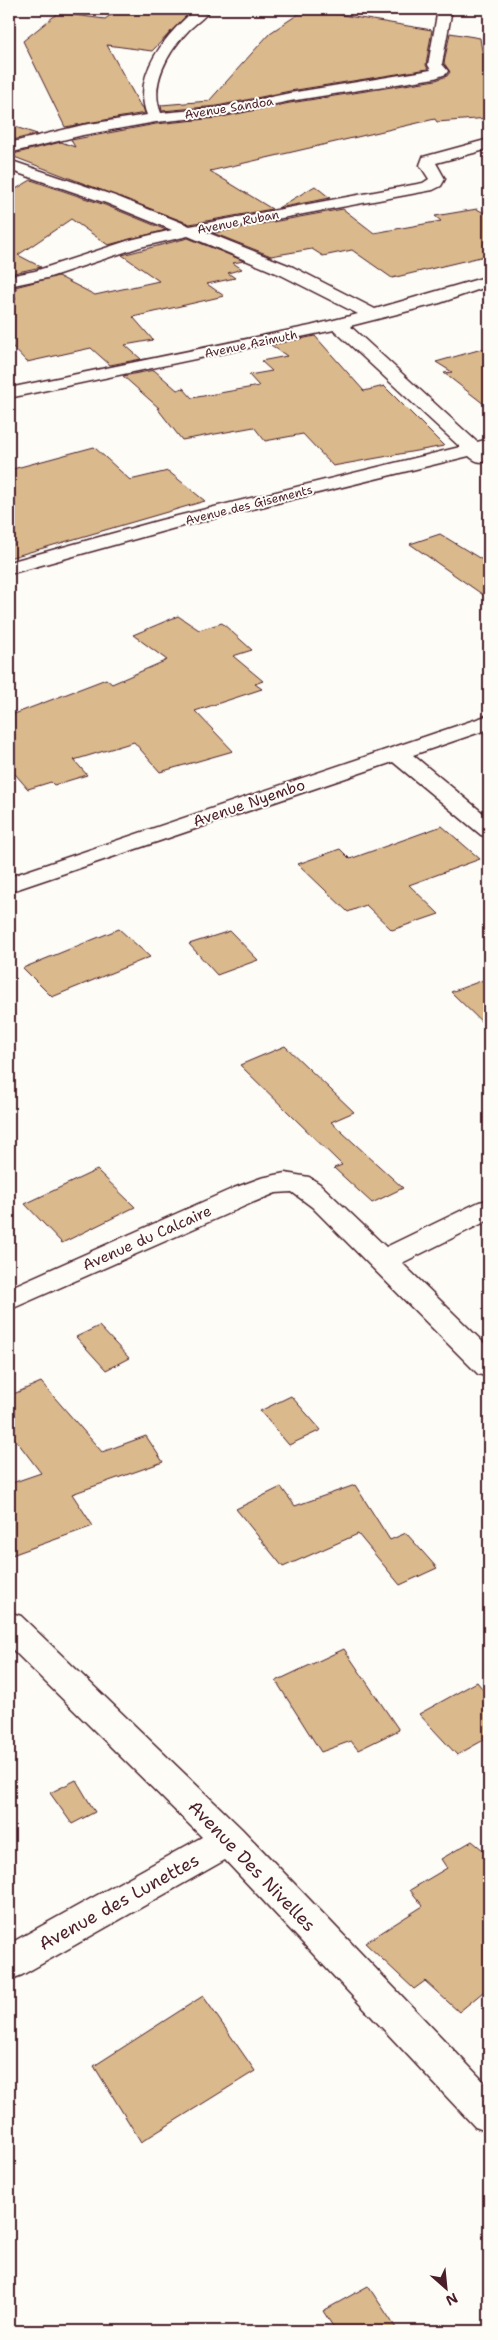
<svg xmlns="http://www.w3.org/2000/svg" width="498" height="2340" font-family="'Shantell Sans',sans-serif">
<style>
.building{fill:#dab98d;stroke:#4a1f2b}
.lines{fill:none;stroke-linecap:round;stroke-linejoin:round}
.minor-casing{stroke:#4a1f2b;stroke-width:3}
.minor{fill:#fdfcf7;fill-rule:evenodd}
.labels{text-anchor:middle;stroke-width:4;stroke-linejoin:round;paint-order:stroke}
.far-street-label{font-size:12px;fill:#4a1f2b;stroke:#fdfcf7}
.street-label{font-size:15px;fill:#4a1f2b;stroke:#fdfcf7}
.near-street-label{font-size:18px;fill:#4a1f2b;stroke:#fdfcf7}
</style>
<rect width="100%" height="100%" fill="#fdfcf7"/>
<filter id="ink" filterUnits="userSpaceOnUse"><feTurbulence type="fractalNoise" baseFrequency=".02" numOctaves="2"/><feDisplacementMap in="SourceGraphic" scale="10" xChannelSelector="R" yChannelSelector="G"/><feConvolveMatrix kernelMatrix="1 2 1 2 8 2 1 2 1" color-interpolation-filters="sRGB"/></filter>
<g filter="url(#ink)">
<path class="building" d="M 145,9 L 193,9 L 152,51 L 107,45 L 141,107 L 143,107 L 145,113 L 65,127 L 23,41 L 58,13 L 105,19 L 118,10 L 145,13 Z
M 306,9 L 432,30 L 426,65 L 428,69 L 290,91 L 217,106 L 162,111 L 161,105 L 209,101 L 270,33 Z
M 450,33 L 480,38 L 482,51 L 489,50 L 489,118 L 437,122 L 435,119 L 210,171 L 272,209 L 190,224 L 9,155 L 61,142 L 75,147 L 71,140 L 156,124 L 217,118 L 290,103 L 436,80 L 447,76 L 450,72 L 444,63 Z
M 9,125 L 37,134 L 9,141 Z
M 31,180 L 105,205 L 166,230 L 108,245 L 71,219 L 18,255 L 41,267 L 9,274 L 9,193 Z
M 315,186 L 330,198 L 278,208 Z
M 343,209 L 374,233 L 441,221 L 435,216 L 477,209 L 489,216 L 489,255 L 392,278 L 352,250 L 323,256 L 312,249 L 271,256 L 213,233 Z
M 188,238 L 244,261 L 233,263 L 242,269 L 228,273 L 235,278 L 207,284 L 224,296 L 133,317 L 153,340 L 125,345 L 141,359 L 110,365 L 91,348 L 27,362 L 9,343 L 9,300 L 16,299 L 9,291 L 17,289 L 15,287 L 58,276 L 95,295 L 159,281 L 122,255 Z
M 315,336 L 364,391 L 384,386 L 444,446 L 333,466 L 303,434 L 265,441 L 254,427 L 182,440 L 157,408 L 159,408 L 123,376 L 154,370 L 177,390 L 183,388 L 192,398 L 259,386 L 249,375 L 272,371 L 261,361 L 287,356 L 271,345 Z
M 489,347 L 489,408 L 444,373 L 452,372 L 436,362 Z
M 94,447 L 130,480 L 168,471 L 205,501 L 9,558 L 9,470 Z
M 440,534 L 489,564 L 489,599 L 410,544 Z
M 178,616 L 199,630 L 222,623 L 252,650 L 233,656 L 263,681 L 255,684 L 262,689 L 195,711 L 233,751 L 160,772 L 134,742 L 74,760 L 87,775 L 54,785 L 51,782 L 28,789 L 9,767 L 9,716 L 106,679 L 112,684 L 167,660 L 133,635 Z
M 442,826 L 480,859 L 409,885 L 439,914 L 392,930 L 366,905 L 348,912 L 298,864 L 340,849 L 350,859 Z
M 119,929 L 150,957 L 52,997 L 23,968 Z
M 230,931 L 258,960 L 217,975 L 189,944 Z
M 489,978 L 489,1029 L 451,992 Z
M 285,1046 L 354,1112 L 331,1122 L 403,1188 L 372,1203 L 334,1168 L 342,1165 L 240,1065 Z
M 97,1170 L 135,1207 L 62,1243 L 25,1204 Z
M 99,1326 L 129,1358 L 106,1370 L 76,1337 Z
M 41,1382 L 102,1452 L 146,1436 L 163,1462 L 72,1494 L 93,1526 L 9,1556 L 9,1484 L 41,1473 L 9,1431 L 9,1396 Z
M 291,1396 L 321,1430 L 289,1445 L 260,1411 Z
M 355,1485 L 390,1540 L 406,1533 L 437,1568 L 400,1585 L 358,1534 L 283,1567 L 236,1509 L 281,1487 L 295,1506 Z
M 344,1649 L 399,1730 L 358,1750 L 351,1741 L 321,1752 L 276,1681 Z
M 477,1682 L 489,1697 L 489,1737 L 457,1755 L 419,1714 Z
M 76,1780 L 95,1812 L 72,1824 L 50,1793 Z
M 472,1841 L 489,1855 L 489,1987 L 459,2012 L 425,1981 L 414,1989 L 365,1943 L 423,1906 L 410,1890 L 447,1868 L 441,1859 Z
M 203,1996 L 255,2071 L 141,2142 L 94,2066 Z
M 368,2286 L 398,2331 L 336,2331 L 323,2311 Z"/>
<g class="lines">
<defs>
<path id="minor" d="M 196,9 L 211,9 C 205,17 195,24 188,31 C 168,52 149,84 161,113 L 217,108 L 290,93 L 431,70 L 428,65 L 438,9 L 452,9 L 442,64 L 448,71 L 446,74 L 435,78 L 290,101 L 217,116 L 156,122 L 83,135 L 9,153 L 9,143 L 83,125 L 147,115 C 131,75 167,33 196,9 Z
M 489,139 L 489,149 L 436,163 L 445,179 L 441,186 L 433,190 L 206,232 L 293,267 L 375,309 L 489,276 L 489,286 L 440,303 L 350,326 L 477,442 L 489,439 L 489,451 L 487,451 L 489,454 L 489,461 C 480,463 476,462 469,456 L 175,528 L 9,574 L 9,562 L 161,520 L 460,447 L 334,330 L 9,398 L 9,388 L 310,326 L 358,314 L 281,275 L 188,236 L 140,247 L 47,278 L 9,286 L 9,276 L 35,271 L 130,240 L 172,230 L 106,203 L 9,170 L 9,160 L 118,197 L 190,226 L 423,183 L 429,179 L 420,165 L 423,157 Z
M 489,715 L 489,729 L 413,755 L 489,818 L 489,837 L 481,835 L 393,762 L 9,892 L 9,877 Z
M 285,1173 L 309,1177 L 320,1184 L 386,1247 L 479,1202 L 489,1200 L 489,1220 L 402,1263 L 489,1348 L 489,1377 L 478,1374 L 312,1207 L 292,1192 L 276,1193 L 254,1202 L 9,1310 L 9,1288 L 234,1188 L 261,1178 Z
M 9,1612 L 21,1616 L 242,1829 L 489,2087 L 489,2132 L 475,2127 L 225,1860 L 22,1975 L 9,1980 L 9,1944 L 202,1837 L 9,1646 Z"/>
</defs>
<use href="#minor" class="minor-casing"/>
<use href="#minor" class="minor"/>
</g>
</g>
<g class="labels">
<g class="far-street-label">
<text transform="translate(229 108) rotate(-9)" y="4">Avenue Sandoa</text>
<text transform="translate(238 222) rotate(-11)" y="4">Avenue Ruban</text>
<text transform="translate(251 344) rotate(-12)" y="4">Avenue Azimuth</text>
<text transform="translate(249 505) rotate(-14)" y="4">Avenue des Gisements</text>
</g>
<g class="street-label">
<text transform="translate(249 803) rotate(-19)" y="5">Avenue Nyembo</text>
<text transform="translate(147 1238) rotate(-24)" y="5">Avenue du Calcaire</text>
</g>
<g class="near-street-label">
<text transform="translate(252 1866) rotate(46)" y="6">Avenue Des Nivelles</text>
<text transform="translate(119 1902) rotate(-29)" y="6">Avenue des Lunettes</text>
</g>
</g>
<rect width="498" height="2340" fill="none" stroke="#fdfcf7" stroke-width="30"/>
<rect x="15" y="15" width="468" height="2310" fill="none" stroke="#4a1f2b" stroke-width="2" filter="url(#ink)"/>
<g transform="translate(446 2288) rotate(153)" stroke="#fdfcf7" stroke-width="4" paint-order="stroke">
<path d="M0-4L9 19L0 12L-9 19Z" fill="#4a1f2b"/>
<text y="-8" font-size="14" font-weight="bold" text-anchor="middle" fill="#4a1f2b">N</text>
</g>
</svg>
